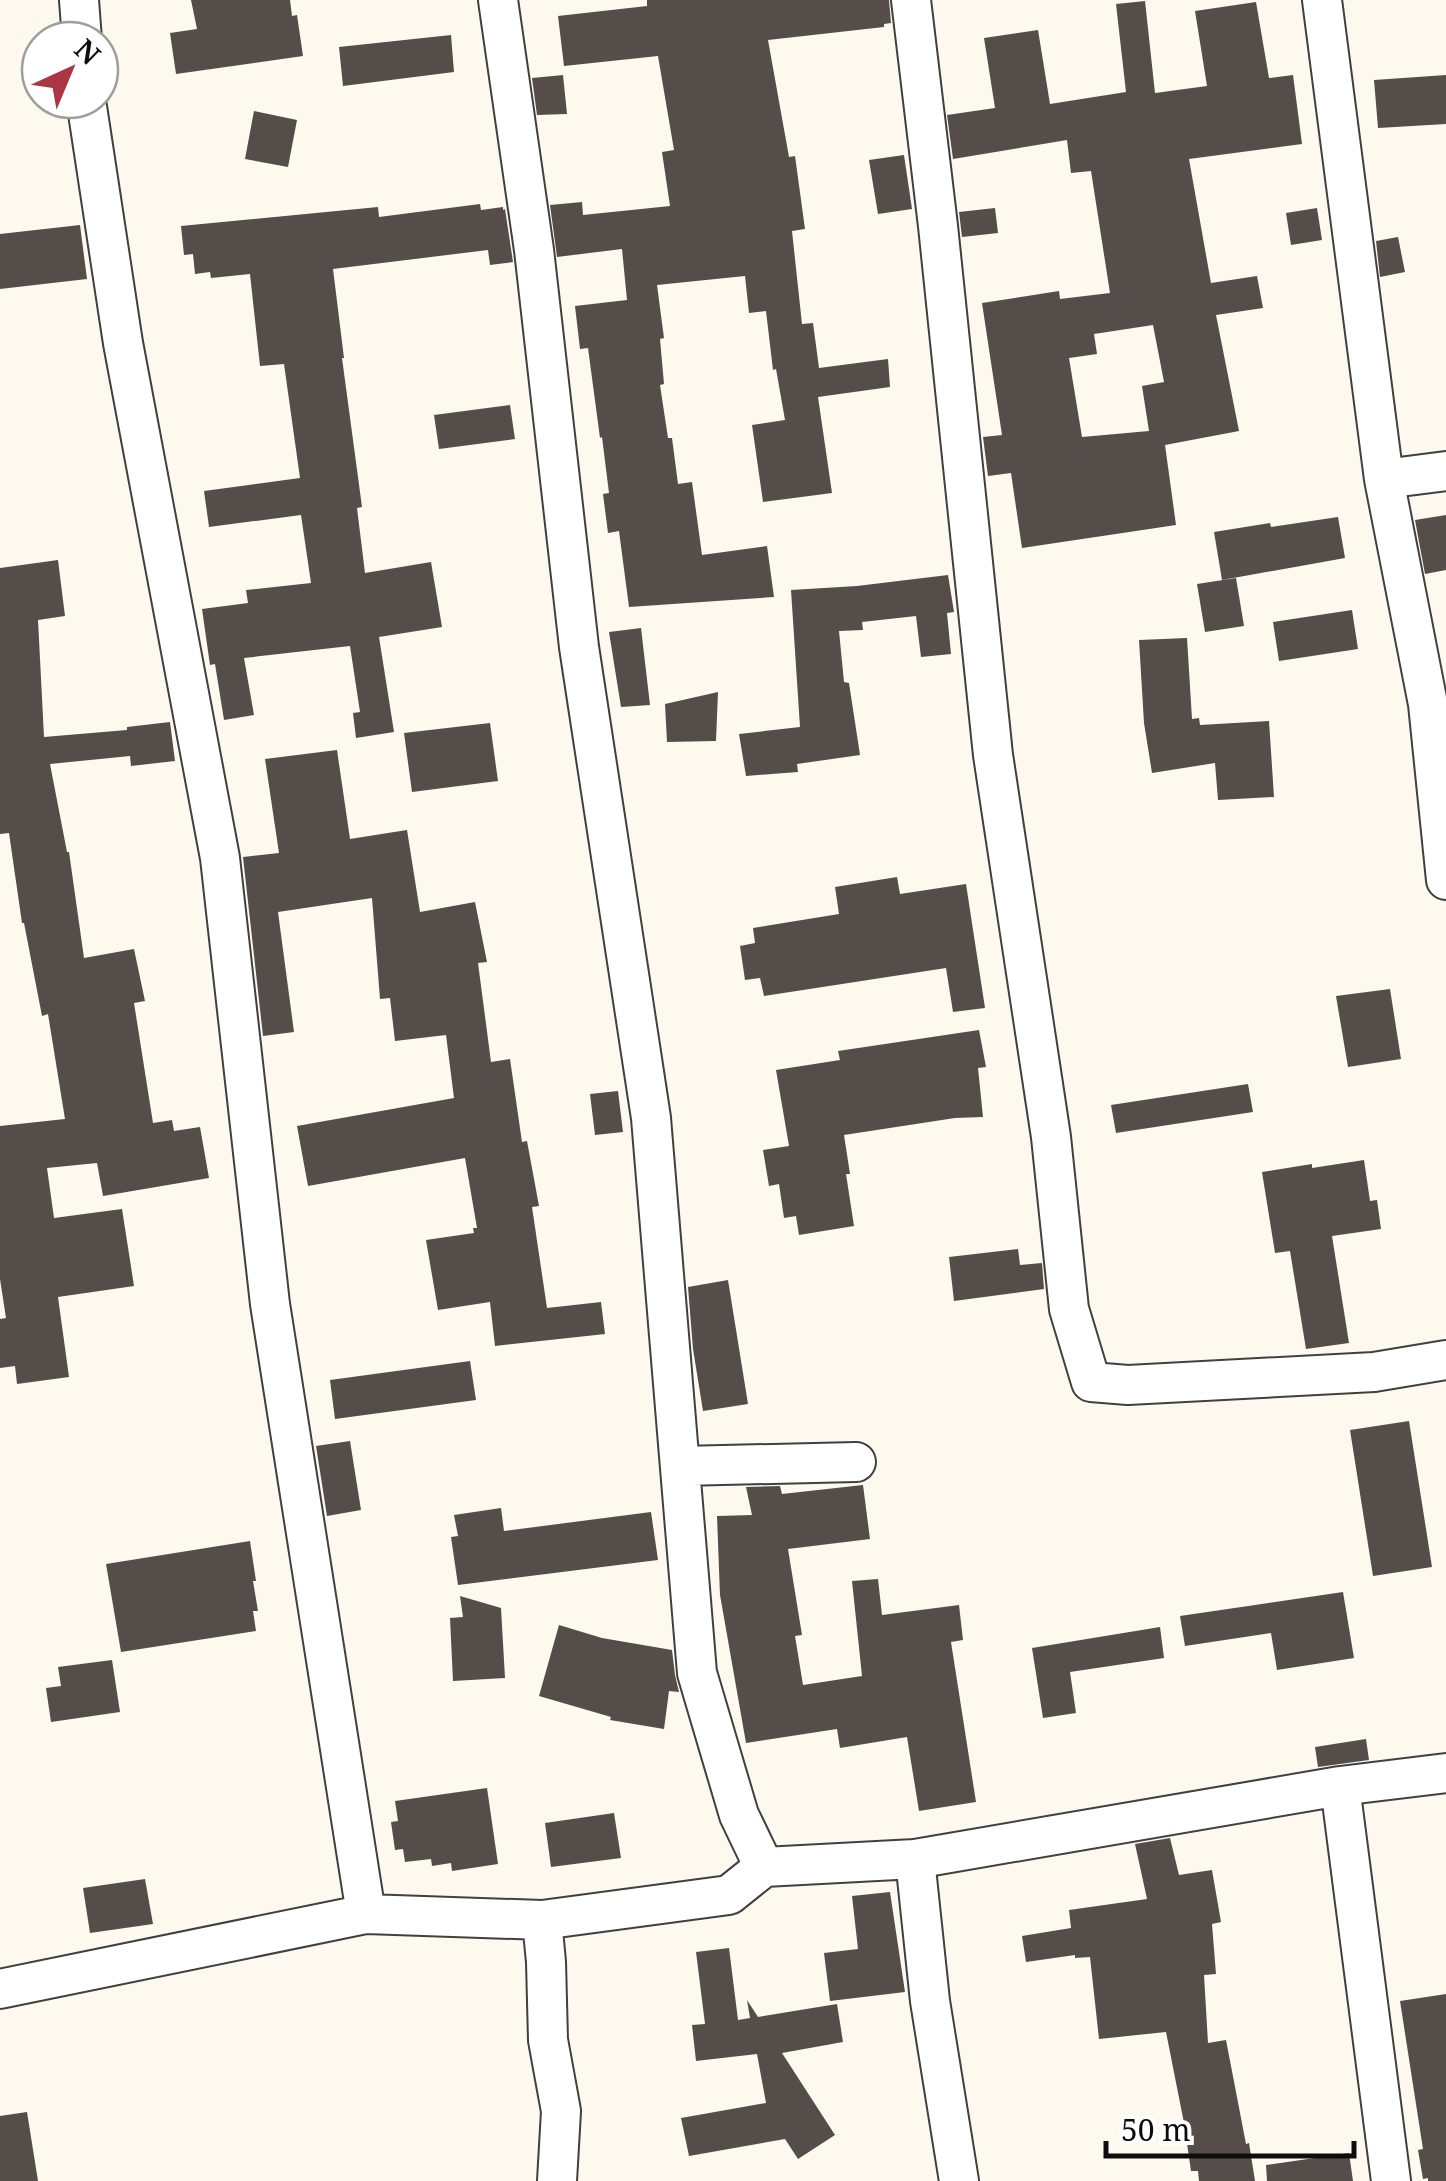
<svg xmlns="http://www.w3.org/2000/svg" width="1446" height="2181" font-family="'Noto Serif',serif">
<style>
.building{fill:#544d4a;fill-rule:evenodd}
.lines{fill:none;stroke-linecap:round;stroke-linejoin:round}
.street-casing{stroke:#404040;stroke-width:42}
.street{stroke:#fff;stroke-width:38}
</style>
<rect width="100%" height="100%" fill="#fdf9ee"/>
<path class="building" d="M 191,0 L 290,0 L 292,16 L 297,15 L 303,56 L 176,74 L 170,33 L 197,29 Z
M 647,0 L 889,0 L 891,23 L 884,24 L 884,27 L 768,40 L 789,157 L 795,156 L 805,229 L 792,231 L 802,324 L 813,323 L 819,368 L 888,359 L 890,387 L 818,397 L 832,493 L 763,502 L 752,425 L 785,420 L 776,369 L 773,370 L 766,311 L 749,313 L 745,276 L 657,285 L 664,338 L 660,339 L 664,384 L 660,385 L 668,438 L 672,438 L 678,484 L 692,482 L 702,555 L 767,546 L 774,597 L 629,607 L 619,531 L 608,533 L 603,494 L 609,493 L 602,437 L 600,438 L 588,348 L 580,349 L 575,306 L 627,300 L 622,249 L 557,257 L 550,205 L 582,202 L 583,215 L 670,206 L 662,152 L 674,150 L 658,56 L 564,66 L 558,16 L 647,6 Z
M 1145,1 L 1155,93 L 1207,86 L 1195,11 L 1256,2 L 1269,78 L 1293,75 L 1302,144 L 1189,159 L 1211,283 L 1257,276 L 1263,308 L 1216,315 L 1239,431 L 1165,445 L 1176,525 L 1022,548 L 1011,473 L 988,476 L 983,437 L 1002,435 L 982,303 L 1059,291 L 1060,299 L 1110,293 L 1091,171 L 1071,173 L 1067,140 L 953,159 L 947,115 L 995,108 L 984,38 L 1038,30 L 1050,104 L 1126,92 L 1116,4 ZM 1153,325 L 1164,382 L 1142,386 L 1149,431 L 1082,437 L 1069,358 L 1097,354 L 1094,334 Z
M 451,35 L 454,72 L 343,86 L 339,47 Z
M 563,75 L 567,114 L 537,115 L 532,78 Z
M 1446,75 L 1446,124 L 1378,128 L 1374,80 Z
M 254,111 L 297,120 L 288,167 L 245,159 Z
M 904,155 L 912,209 L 878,214 L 869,160 Z
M 480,204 L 481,210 L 503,207 L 503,210 L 505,209 L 513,262 L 490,265 L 488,250 L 333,269 L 344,358 L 342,358 L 362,507 L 357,508 L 365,573 L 431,562 L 442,627 L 379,637 L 394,732 L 356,738 L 353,713 L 360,712 L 350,646 L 244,658 L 254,715 L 224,720 L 215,664 L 210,665 L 202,609 L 248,603 L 246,590 L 311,583 L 301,515 L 209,527 L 204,491 L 300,478 L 284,364 L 260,366 L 250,274 L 211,278 L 210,272 L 195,274 L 193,254 L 184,255 L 181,226 L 378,207 L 379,217 Z
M 995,208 L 998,233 L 962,237 L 959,212 Z
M 1317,208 L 1322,240 L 1291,245 L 1286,213 Z
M 80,225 L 87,279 L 0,289 L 0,234 Z
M 1398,237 L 1405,272 L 1380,277 L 1376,241 Z
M 510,405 L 515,439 L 439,449 L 434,415 Z
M 1446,515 L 1446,570 L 1425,574 L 1415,520 Z
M 1338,517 L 1345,558 L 1222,580 L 1214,532 L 1270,523 L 1271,527 Z
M 58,560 L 65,616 L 38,620 L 44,737 L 127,730 L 127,727 L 170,722 L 175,761 L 131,766 L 130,756 L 50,764 L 67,852 L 69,852 L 84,958 L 134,949 L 145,1001 L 134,1003 L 153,1123 L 172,1120 L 174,1131 L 200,1127 L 209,1178 L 103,1196 L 97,1163 L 47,1168 L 54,1218 L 122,1209 L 134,1286 L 58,1297 L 69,1377 L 17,1384 L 15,1366 L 0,1368 L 0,1319 L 6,1318 L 0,1279 L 0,1126 L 65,1119 L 48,1014 L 42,1016 L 24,923 L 22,923 L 9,833 L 0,834 L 0,568 Z
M 948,575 L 954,612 L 947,613 L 951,654 L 921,657 L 916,616 L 862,622 L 863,630 L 839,631 L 844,682 L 849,683 L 860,755 L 797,764 L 798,772 L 746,776 L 739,734 L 800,727 L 791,590 L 857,586 Z
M 1236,578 L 1244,626 L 1205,632 L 1197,584 Z
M 1352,610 L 1358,649 L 1279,661 L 1273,622 Z
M 641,628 L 650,705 L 621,707 L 609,632 Z
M 1187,638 L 1192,719 L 1199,718 L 1200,725 L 1269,721 L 1274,797 L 1218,800 L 1215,763 L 1152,773 L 1144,723 L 1139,640 Z
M 718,692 L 716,741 L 667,742 L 665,704 Z
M 490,723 L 498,781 L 412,792 L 404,733 Z
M 337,750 L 350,839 L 407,830 L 420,912 L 475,902 L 487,962 L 478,963 L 491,1062 L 510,1059 L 522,1142 L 527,1141 L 539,1206 L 532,1207 L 547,1308 L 601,1302 L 605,1334 L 495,1346 L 490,1302 L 438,1310 L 426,1240 L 474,1233 L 473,1228 L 477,1228 L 465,1158 L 308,1186 L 297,1126 L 454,1098 L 446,1035 L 395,1041 L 390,998 L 380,999 L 372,898 L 278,912 L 294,1032 L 263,1036 L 243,857 L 279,853 L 265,759 Z
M 897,877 L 900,894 L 966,884 L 985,1008 L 953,1012 L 946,968 L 764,996 L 760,978 L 745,980 L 740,946 L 755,943 L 753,928 L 839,914 L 835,887 Z
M 1390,989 L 1401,1059 L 1348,1067 L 1336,996 Z
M 979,1030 L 986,1067 L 978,1068 L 983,1117 L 955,1118 L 844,1135 L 850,1174 L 846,1174 L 854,1226 L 799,1235 L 796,1216 L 784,1218 L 779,1184 L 769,1186 L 763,1150 L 789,1146 L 776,1070 L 840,1060 L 838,1051 Z
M 1248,1084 L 1253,1112 L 1116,1133 L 1111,1105 Z
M 618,1091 L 623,1132 L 595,1135 L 590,1094 Z
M 1364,1160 L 1370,1201 L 1377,1200 L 1381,1229 L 1332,1236 L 1349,1343 L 1306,1349 L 1290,1251 L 1275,1253 L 1262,1172 L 1312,1164 L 1312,1168 Z
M 1018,1249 L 1020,1265 L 1042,1263 L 1044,1289 L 954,1301 L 949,1257 Z
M 728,1280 L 748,1404 L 703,1411 L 693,1349 L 688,1287 Z
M 470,1361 L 476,1400 L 335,1419 L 330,1380 Z
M 1409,1421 L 1432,1567 L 1373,1576 L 1350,1430 Z
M 350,1441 L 361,1510 L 327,1516 L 316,1446 Z
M 863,1485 L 870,1539 L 788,1549 L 802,1635 L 795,1636 L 803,1685 L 862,1676 L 852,1581 L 878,1579 L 882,1615 L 959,1605 L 963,1640 L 951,1642 L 976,1802 L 919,1811 L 907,1737 L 840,1748 L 837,1729 L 746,1743 L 720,1595 L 717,1516 L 752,1515 L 746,1487 L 780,1486 L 782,1494 Z
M 501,1508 L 504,1531 L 651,1512 L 658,1560 L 458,1585 L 451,1537 L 458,1536 L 454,1515 Z
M 250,1541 L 256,1581 L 253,1581 L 258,1611 L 253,1611 L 256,1631 L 121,1652 L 106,1564 Z
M 1343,1592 L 1354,1658 L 1277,1670 L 1271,1633 L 1185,1646 L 1180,1616 Z
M 460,1596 L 501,1608 L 505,1678 L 453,1681 L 450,1618 L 463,1617 Z
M 559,1625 L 602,1638 L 672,1650 L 675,1675 L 679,1692 L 669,1691 L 664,1729 L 610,1720 L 611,1717 L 539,1696 Z
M 1160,1627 L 1164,1658 L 1070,1672 L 1076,1713 L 1043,1718 L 1032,1648 Z
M 112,1660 L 120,1712 L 51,1722 L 46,1688 L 61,1686 L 58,1667 Z
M 1366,1739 L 1369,1760 L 1318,1767 L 1315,1747 Z
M 487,1788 L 498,1864 L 452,1871 L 451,1863 L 432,1866 L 431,1859 L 405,1862 L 403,1849 L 395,1850 L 391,1822 L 398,1821 L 395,1801 Z
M 614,1813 L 621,1858 L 551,1867 L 545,1823 Z
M 1170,1838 L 1179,1875 L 1212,1870 L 1221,1922 L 1212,1924 L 1216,1974 L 1204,1975 L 1208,2043 L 1226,2040 L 1246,2144 L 1249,2143 L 1255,2181 L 1199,2181 L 1198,2171 L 1191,2171 L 1184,2123 L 1166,2032 L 1099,2039 L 1090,1957 L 1075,1958 L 1075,1955 L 1026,1962 L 1022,1936 L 1071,1928 L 1069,1910 L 1147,1899 L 1135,1844 Z
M 145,1879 L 153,1924 L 90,1933 L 83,1888 Z
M 890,1892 L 905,1992 L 830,2001 L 824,1953 L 858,1949 L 852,1896 Z
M 729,1948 L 738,2020 L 750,2018 L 747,2000 L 758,2017 L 837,2004 L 843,2042 L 782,2053 L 835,2135 L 798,2159 L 785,2139 L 689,2156 L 681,2118 L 766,2103 L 757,2054 L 696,2061 L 692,2025 L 705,2024 L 696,1952 Z
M 1446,1994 L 1446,2181 L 1428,2181 L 1428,2178 L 1423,2179 L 1418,2150 L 1423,2149 L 1400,2001 Z
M 27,2112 L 38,2181 L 0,2181 L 0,2116 Z
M 1349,2153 L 1353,2181 L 1267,2181 L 1266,2165 Z"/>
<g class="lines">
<defs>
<path id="street" d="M 79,0 L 82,40
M 498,0 L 534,250 L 579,647 L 651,1118 L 697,1673 L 739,1815 L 764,1867
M 911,0 L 938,226 L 993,755 L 1051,1137 L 1069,1309 L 1091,1382 L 1128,1385 L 1374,1372 L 1446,1360
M 1322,0 L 1384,479 L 1446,471
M 86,100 L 123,343 L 220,858 L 270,1304 L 366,1914
M 1384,479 L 1428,704 L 1446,880
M 681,1466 L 856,1462
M 1340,1786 L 1391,2181
M 915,1859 L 930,2001 L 959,2181
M 542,1920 L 546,1962 L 548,2040 L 561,2111 L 557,2181
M 0,1989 L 366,1914 L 542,1920 L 729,1895 L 764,1867 L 915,1859 L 1340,1786 L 1446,1773"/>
</defs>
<use href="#street" class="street-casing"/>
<use href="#street" class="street"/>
</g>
<g transform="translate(70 70) rotate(44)"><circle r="48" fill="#ffffff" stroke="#9e9e9e" stroke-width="2.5"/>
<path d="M0-8L18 38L0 25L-18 38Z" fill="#ac3644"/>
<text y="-15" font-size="28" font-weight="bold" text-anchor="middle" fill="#0d0d0d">N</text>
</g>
<path d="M1106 2141v15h248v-15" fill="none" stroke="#0d0d0d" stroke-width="5"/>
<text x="1121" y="2141" font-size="30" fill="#0d0d0d" stroke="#ffffff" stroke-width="8" paint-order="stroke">50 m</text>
</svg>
